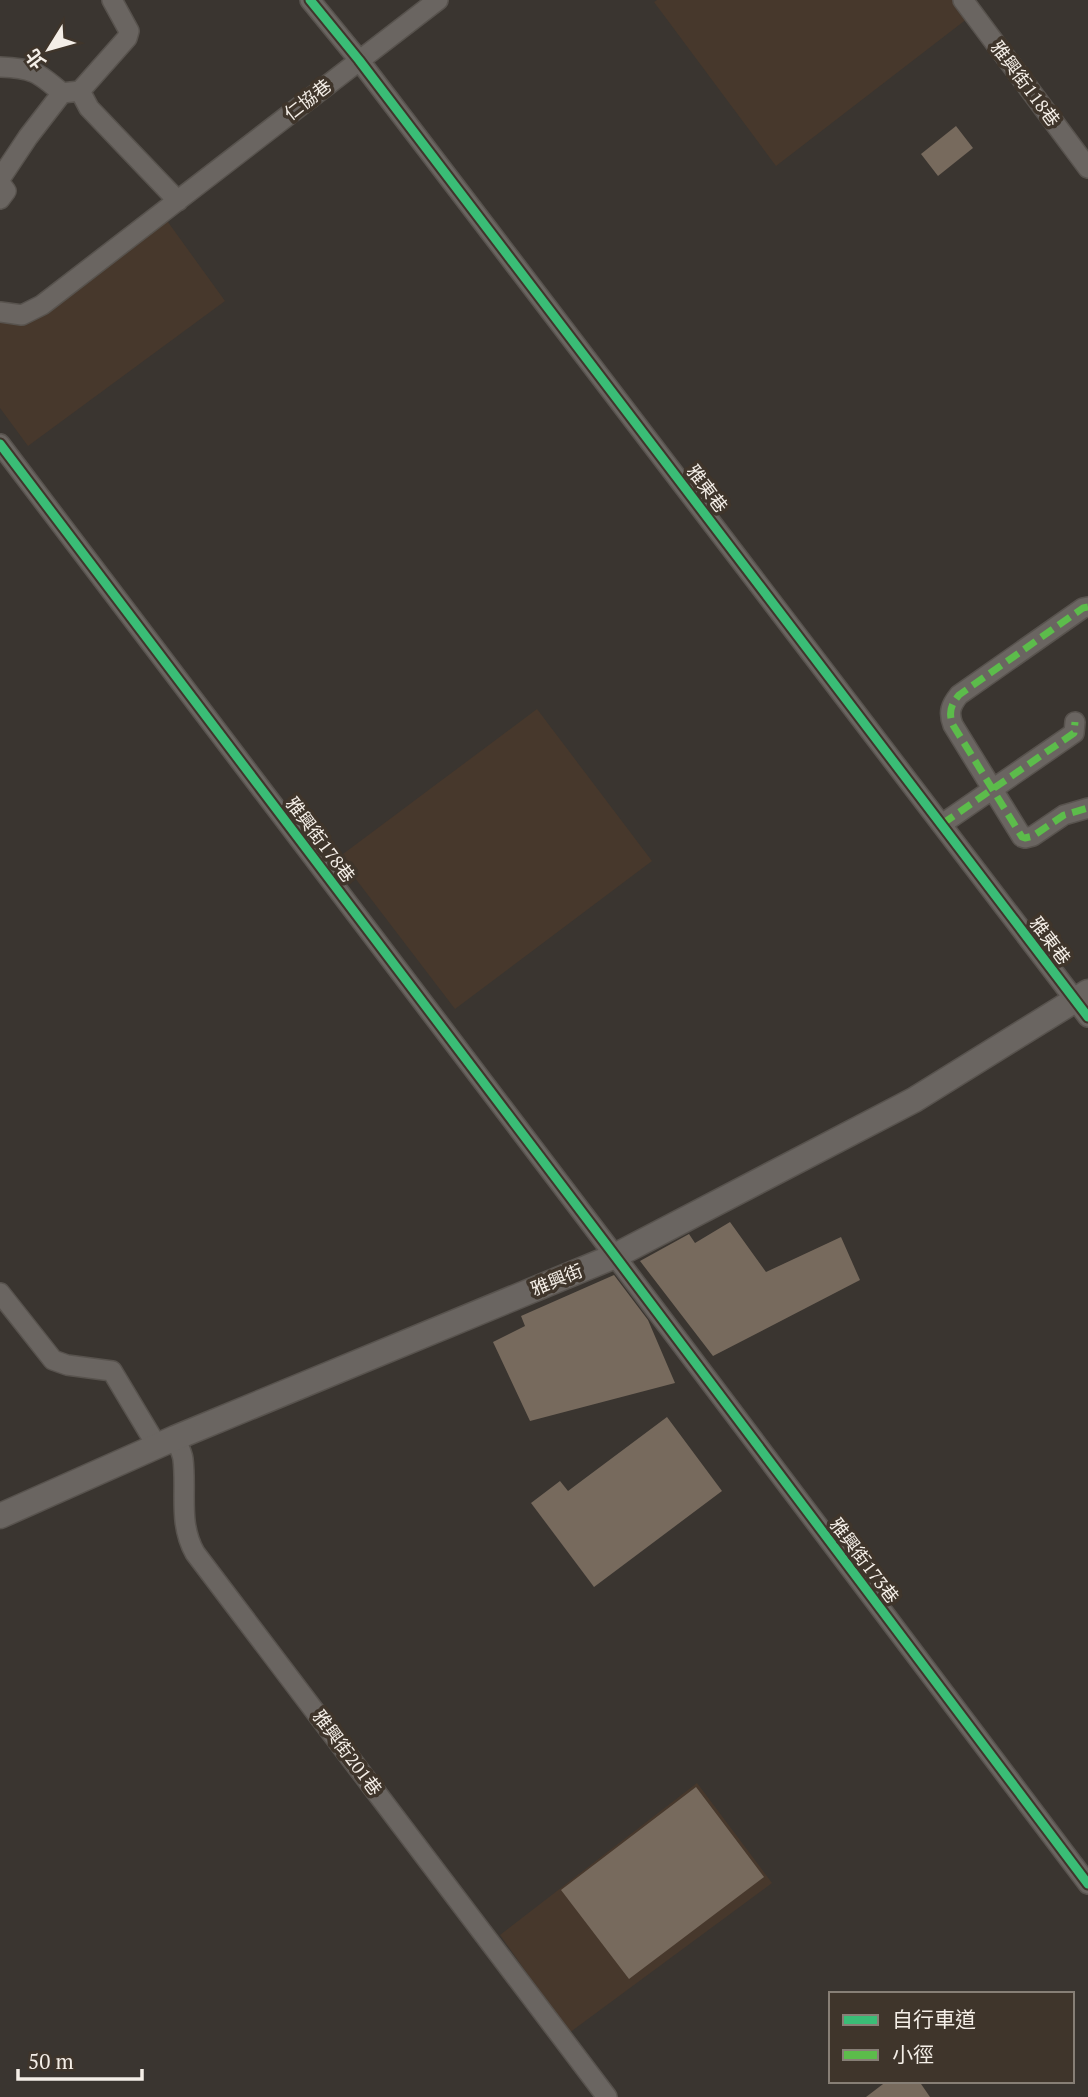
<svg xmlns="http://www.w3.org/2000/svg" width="1088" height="2097" font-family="'PT Serif','Noto Sans TC',serif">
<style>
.built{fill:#47382c}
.building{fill:#776a5d}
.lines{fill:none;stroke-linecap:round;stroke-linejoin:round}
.minor-casing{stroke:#58534e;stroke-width:22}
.tertiary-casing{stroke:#58534e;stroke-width:27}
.minor{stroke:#6a6561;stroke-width:19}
.tertiary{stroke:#6a6561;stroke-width:24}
.quiet{stroke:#5cbc4b;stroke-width:7;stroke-dasharray:14 7;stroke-linecap:butt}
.cycleway-casing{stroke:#3f352b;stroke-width:13}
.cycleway{stroke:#3abd76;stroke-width:9}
.labels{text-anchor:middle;stroke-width:7;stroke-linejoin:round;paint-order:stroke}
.street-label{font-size:18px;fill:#f4eee7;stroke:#3f352b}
</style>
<rect width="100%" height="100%" fill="#3a3530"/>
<path class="built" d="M 657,0 L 961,0 L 972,15 L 776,166 L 654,2 Z
M 160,211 L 225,301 L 28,446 L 0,408 L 0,308 L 33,307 Z
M 537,709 L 652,861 L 455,1009 L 339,857 Z
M 697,1783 L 772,1883 L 569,2033 L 500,1935 Z"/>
<path class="building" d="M 956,126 L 973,148 L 938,176 L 921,154 Z
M 730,1222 L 766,1272 L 841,1237 L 860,1280 L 713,1356 L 640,1261 L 689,1234 L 695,1243 Z
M 614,1275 L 648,1320 L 675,1383 L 530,1421 L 493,1342 L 525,1326 L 521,1316 Z
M 667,1417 L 722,1491 L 594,1587 L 531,1503 L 560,1481 L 568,1491 Z
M 696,1787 L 764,1877 L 629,1979 L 561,1890 Z
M 887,2081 L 919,2081 L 930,2097 L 866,2097 Z"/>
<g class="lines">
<defs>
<path id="minor" d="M 112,0 L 129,31 L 127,38 L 80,91 L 89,108 L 178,201
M 310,0 L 359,60 L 1088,1017
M 963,0 L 1088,168
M 0,67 C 32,68 38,72 62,93
M 0,179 L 28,137 L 62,93 L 80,91
M 0,183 L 6,191 L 0,199
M 0,312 L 22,315 L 42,305 L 438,0
M 0,444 L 615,1256 L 1088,1884
M 1088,607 L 1083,608 L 959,695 C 951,705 948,712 953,725 L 1022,837 L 1025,838 L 1033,836 L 1064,815 L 1088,808
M 942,824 L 1074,733 L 1075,722
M 0,1293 L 53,1360 L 67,1365 L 112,1371 L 157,1446
M 175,1438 C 178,1445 182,1452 183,1459 C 187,1492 178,1523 195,1553 L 607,2097"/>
<path id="tertiary" d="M 0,1516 L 175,1438 L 615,1256 L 914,1100 L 1088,992"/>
</defs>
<use href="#minor" class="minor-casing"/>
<use href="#tertiary" class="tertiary-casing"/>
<use href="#minor" class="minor"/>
<use href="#tertiary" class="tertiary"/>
<path class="quiet" d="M 1088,607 L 1083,608 L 959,695 C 951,705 948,712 953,725 L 1022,837 L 1025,838 L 1033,836 L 1064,815 L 1088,808
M 942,824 L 1074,733 L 1075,722"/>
<defs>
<path id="cycleway" d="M 310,0 L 359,60 L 1088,1017
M 0,444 L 615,1256 L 1088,1884"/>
</defs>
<use href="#cycleway" class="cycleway-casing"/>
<use href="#cycleway" class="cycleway"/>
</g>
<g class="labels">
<g class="street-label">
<text transform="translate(1025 84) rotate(53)" y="6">雅興街118巷</text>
<text transform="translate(308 100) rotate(-38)" y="6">仁協巷</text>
<text transform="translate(707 489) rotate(53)" y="6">雅東巷</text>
<text transform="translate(320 840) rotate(53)" y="6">雅興街178巷</text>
<text transform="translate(1050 941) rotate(53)" y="6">雅東巷</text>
<text transform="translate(557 1280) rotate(-22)" y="6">雅興街</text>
<text transform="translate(864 1561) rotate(53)" y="6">雅興街173巷</text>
<text transform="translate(347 1753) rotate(53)" y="6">雅興街201巷</text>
</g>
</g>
<rect x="829" y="1992" width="245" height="91" fill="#3f352b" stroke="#877f76" stroke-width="2"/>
<rect x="843" y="2015" width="35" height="10" fill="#3abd76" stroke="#877f76" stroke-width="2"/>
<text x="892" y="2027" font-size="21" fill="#f4eee7">自行車道</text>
<rect x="843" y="2050" width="35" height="10" fill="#5cbc4b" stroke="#877f76" stroke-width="2"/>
<text x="892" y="2062" font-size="21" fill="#f4eee7">小徑</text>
<g transform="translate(49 49) rotate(233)" stroke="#3f352b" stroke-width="5" paint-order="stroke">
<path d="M0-5L12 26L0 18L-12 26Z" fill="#f4eee7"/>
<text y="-10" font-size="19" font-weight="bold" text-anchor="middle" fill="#f4eee7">北</text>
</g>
<path d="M18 2069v10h124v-10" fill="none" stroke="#f4eee7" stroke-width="3.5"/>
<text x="28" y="2069" font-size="21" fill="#f4eee7" stroke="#3f352b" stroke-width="5" paint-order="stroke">50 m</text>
</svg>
